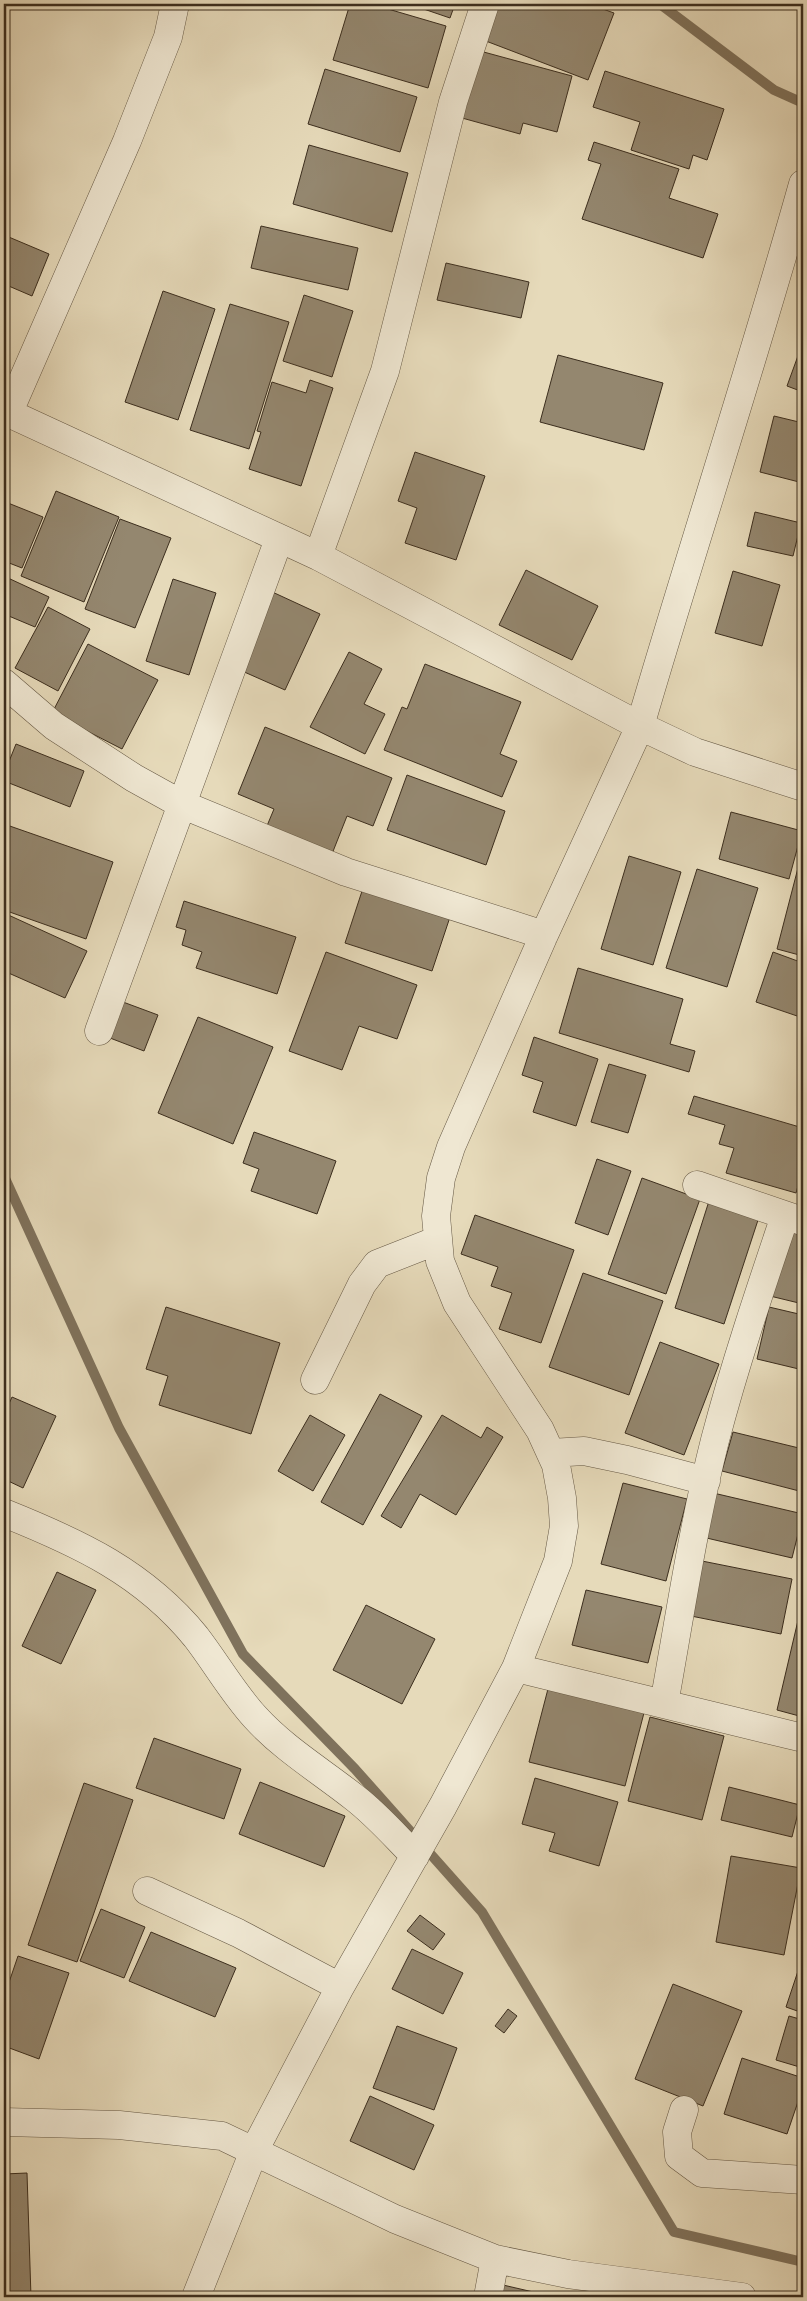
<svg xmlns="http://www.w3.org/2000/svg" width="807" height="2301" font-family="Alegreya,serif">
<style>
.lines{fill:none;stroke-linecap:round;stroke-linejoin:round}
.stream{stroke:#7f725c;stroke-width:10}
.building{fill:#94876f;stroke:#3c2e1e}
.minor-casing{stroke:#665945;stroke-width:29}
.minor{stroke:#efe7d2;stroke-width:28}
</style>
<rect width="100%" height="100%" fill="#e6daba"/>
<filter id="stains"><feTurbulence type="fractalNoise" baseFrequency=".004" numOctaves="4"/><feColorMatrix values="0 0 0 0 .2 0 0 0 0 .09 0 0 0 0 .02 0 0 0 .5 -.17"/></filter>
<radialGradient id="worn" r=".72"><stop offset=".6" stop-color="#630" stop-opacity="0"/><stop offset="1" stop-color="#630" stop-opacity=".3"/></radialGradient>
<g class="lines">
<path class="stream" d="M 660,4 L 774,90 L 803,103
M 4,1176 L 119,1428 L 243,1654 L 355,1769 L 482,1912 L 674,2232 L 803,2262"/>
</g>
<path class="building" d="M 350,4 L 371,4 L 446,26 L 428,88 L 333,60 Z
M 409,4 L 455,4 L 450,18 Z
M 492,4 L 589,4 L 614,13 L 588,80 L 478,38 Z
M 480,51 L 572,76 L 557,132 L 523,123 L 520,134 L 462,118 Z
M 325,69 L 417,97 L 400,152 L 308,124 Z
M 605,71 L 724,109 L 707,160 L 693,155 L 689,169 L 631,150 L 640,122 L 593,107 Z
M 594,142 L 679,169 L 669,198 L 718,214 L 703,258 L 582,219 L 601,164 L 588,160 Z
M 309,145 L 408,173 L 392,232 L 293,204 Z
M 261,226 L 358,248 L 348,290 L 251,268 Z
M 4,235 L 49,254 L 32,296 L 4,284 Z
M 446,263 L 529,282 L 521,318 L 437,300 Z
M 163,291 L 215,309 L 178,420 L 125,402 Z
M 304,295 L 353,311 L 332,377 L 283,361 Z
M 230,304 L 289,322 L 249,449 L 190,430 Z
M 803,342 L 803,392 L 787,386 Z
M 558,355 L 663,383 L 644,450 L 540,422 Z
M 310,380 L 333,388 L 301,486 L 249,469 L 261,432 L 257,431 L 272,382 L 306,393 Z
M 774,416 L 803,423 L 803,483 L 760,472 Z
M 415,452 L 485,476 L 456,560 L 405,543 L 417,508 L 398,501 Z
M 56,491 L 119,517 L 84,602 L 21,576 Z
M 8,503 L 43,517 L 22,568 L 4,561 L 4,513 Z
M 755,512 L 801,523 L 793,556 L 747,546 Z
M 120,519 L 171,538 L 135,628 L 85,609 Z
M 526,570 L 598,606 L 572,660 L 499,625 Z
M 733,571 L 780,585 L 762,646 L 715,633 Z
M 8,578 L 49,597 L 35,627 L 4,614 L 4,587 Z
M 173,579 L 216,593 L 189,675 L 146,661 Z
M 268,590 L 320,614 L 285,690 L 233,667 Z
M 48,607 L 90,629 L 58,691 L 15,668 Z
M 88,644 L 158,680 L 122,749 L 52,713 Z
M 349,652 L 382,669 L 364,704 L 385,714 L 365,754 L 310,727 Z
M 425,664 L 521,702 L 500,754 L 517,761 L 502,797 L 384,750 L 402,707 L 407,709 Z
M 265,727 L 392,778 L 373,826 L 347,816 L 330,859 L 264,833 L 274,809 L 238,794 Z
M 16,744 L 84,771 L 70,807 L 4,781 L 4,774 Z
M 407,775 L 505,811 L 486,865 L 387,830 Z
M 731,812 L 802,831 L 789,879 L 719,859 Z
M 4,824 L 113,862 L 86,939 L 4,910 Z
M 629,856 L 681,872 L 653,965 L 601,949 Z
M 799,864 L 803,866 L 803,956 L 777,949 Z
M 697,869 L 758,888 L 727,987 L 666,968 Z
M 364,885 L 451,914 L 432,971 L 345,943 Z
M 184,901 L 296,937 L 277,994 L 196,968 L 202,952 L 182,945 L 186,930 L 176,927 Z
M 4,913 L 87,951 L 65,998 L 4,971 Z
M 326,952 L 417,985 L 397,1039 L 359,1026 L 342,1070 L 289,1051 Z
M 773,952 L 803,963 L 803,1018 L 756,1002 Z
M 578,968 L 683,999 L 670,1044 L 695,1051 L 689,1072 L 559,1033 Z
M 123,1002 L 158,1015 L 144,1051 L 110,1038 Z
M 198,1017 L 273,1047 L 233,1144 L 158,1113 Z
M 534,1037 L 598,1059 L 576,1126 L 533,1112 L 543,1082 L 522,1075 Z
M 609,1064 L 646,1075 L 628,1133 L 591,1122 Z
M 694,1096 L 803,1128 L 803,1168 L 796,1193 L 726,1173 L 734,1148 L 719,1144 L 725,1125 L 688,1114 Z
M 254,1132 L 336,1161 L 317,1214 L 251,1191 L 259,1169 L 243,1163 Z
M 597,1159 L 631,1171 L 608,1235 L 575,1223 Z
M 642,1178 L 700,1199 L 666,1294 L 608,1274 Z
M 709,1201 L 759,1217 L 724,1324 L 675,1308 Z
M 475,1215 L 574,1250 L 541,1343 L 499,1329 L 512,1293 L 491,1286 L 498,1267 L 461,1254 Z
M 786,1231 L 803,1235 L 803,1304 L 770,1296 Z
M 583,1273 L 663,1301 L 629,1395 L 549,1367 Z
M 166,1307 L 280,1343 L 251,1434 L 159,1405 L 168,1376 L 146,1369 Z
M 769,1307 L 803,1315 L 803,1370 L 757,1359 Z
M 660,1342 L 719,1364 L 684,1455 L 625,1433 Z
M 380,1394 L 422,1416 L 363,1525 L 321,1502 Z
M 12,1397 L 56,1416 L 23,1488 L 4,1479 L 4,1415 Z
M 310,1415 L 345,1435 L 313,1491 L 278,1471 Z
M 442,1415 L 481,1438 L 487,1427 L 503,1437 L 456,1515 L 420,1494 L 401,1528 L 381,1516 Z
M 733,1432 L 803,1449 L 803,1492 L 722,1471 Z
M 623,1483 L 687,1499 L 666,1581 L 601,1564 Z
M 709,1492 L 803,1514 L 792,1558 L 698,1536 Z
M 697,1560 L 792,1579 L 781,1634 L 686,1615 Z
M 57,1572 L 96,1590 L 61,1664 L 22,1646 Z
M 586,1590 L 662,1607 L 648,1663 L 572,1645 Z
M 803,1599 L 803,1717 L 777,1710 Z
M 366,1605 L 435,1639 L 402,1704 L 333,1670 Z
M 549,1685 L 645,1709 L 625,1786 L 529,1762 Z
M 650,1717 L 724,1736 L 702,1820 L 628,1801 Z
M 154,1738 L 241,1769 L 224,1819 L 136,1788 Z
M 535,1778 L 618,1802 L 599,1866 L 549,1851 L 555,1833 L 522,1824 Z
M 260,1782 L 345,1816 L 324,1867 L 239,1834 Z
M 84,1783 L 133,1800 L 77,1962 L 28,1945 Z
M 729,1787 L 800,1805 L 792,1837 L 721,1820 Z
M 731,1856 L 801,1868 L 784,1955 L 716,1942 Z
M 101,1909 L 145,1927 L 124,1978 L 80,1961 Z
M 420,1915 L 445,1934 L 433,1950 L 407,1931 Z
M 151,1932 L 236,1968 L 215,2017 L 129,1981 Z
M 412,1949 L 463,1973 L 443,2014 L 392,1989 Z
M 18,1956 L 69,1973 L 39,2059 L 4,2046 L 4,1997 Z
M 803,1956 L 803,2013 L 786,2007 Z
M 673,1984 L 742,2011 L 703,2106 L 635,2079 Z
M 508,2009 L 517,2016 L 504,2033 L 495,2026 Z
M 789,2016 L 803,2020 L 803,2068 L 776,2060 Z
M 397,2026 L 457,2048 L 434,2110 L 373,2088 Z
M 742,2058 L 803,2078 L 803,2087 L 787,2134 L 724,2114 Z
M 370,2096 L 434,2125 L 414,2170 L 350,2141 Z
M 27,2173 L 31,2297 L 4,2297 L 4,2174 Z
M 503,2285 L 555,2297 L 500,2297 Z"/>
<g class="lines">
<defs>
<path id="minor" d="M 803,184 C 752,366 693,545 640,726 L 695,752 L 803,787
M 4,411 L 318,556 L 640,726 L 544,935 L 451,1147 L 441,1178 L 436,1216 L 440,1261 L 457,1303 L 540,1430 L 556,1465 L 562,1498 L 564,1526 L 558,1561 L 516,1668 L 443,1806 L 340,1987 L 254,2151 L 196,2297
M 8,414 L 127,141 L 168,37 L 175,4
M 318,556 L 385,371 L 453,102 L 485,4
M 4,683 L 54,726 L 134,778 L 181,804 L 346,872 L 544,935
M 99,1031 L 279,539
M 697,1185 L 802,1221
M 315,1380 L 362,1284 L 377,1264 L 438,1240
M 551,1453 L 584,1451 L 627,1460 L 706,1481
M 4,1513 C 79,1543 144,1573 196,1637 C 216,1663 233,1693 255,1717 C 284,1749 321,1771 355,1798 C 377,1815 396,1837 415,1856
M 516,1668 L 803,1738
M 664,1704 C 680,1615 693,1527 715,1440 C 735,1364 760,1290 785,1216
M 147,1891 L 238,1933 L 340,1987
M 684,2110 L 677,2132 L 679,2156 L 702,2173 L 803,2180
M 4,2122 L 119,2125 L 222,2136 L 395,2219 L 495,2259 L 568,2274 L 742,2297
M 488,2297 L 495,2259"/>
</defs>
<use href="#minor" class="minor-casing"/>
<use href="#minor" class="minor"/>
</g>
<rect width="807" height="2301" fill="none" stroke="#e6daba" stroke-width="20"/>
<rect x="5" y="5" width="797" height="2291" fill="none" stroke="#3c2e1e" stroke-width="2.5"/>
<rect x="10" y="10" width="787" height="2281" fill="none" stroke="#3c2e1e"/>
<rect width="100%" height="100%" filter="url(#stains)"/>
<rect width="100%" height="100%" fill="url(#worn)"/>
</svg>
